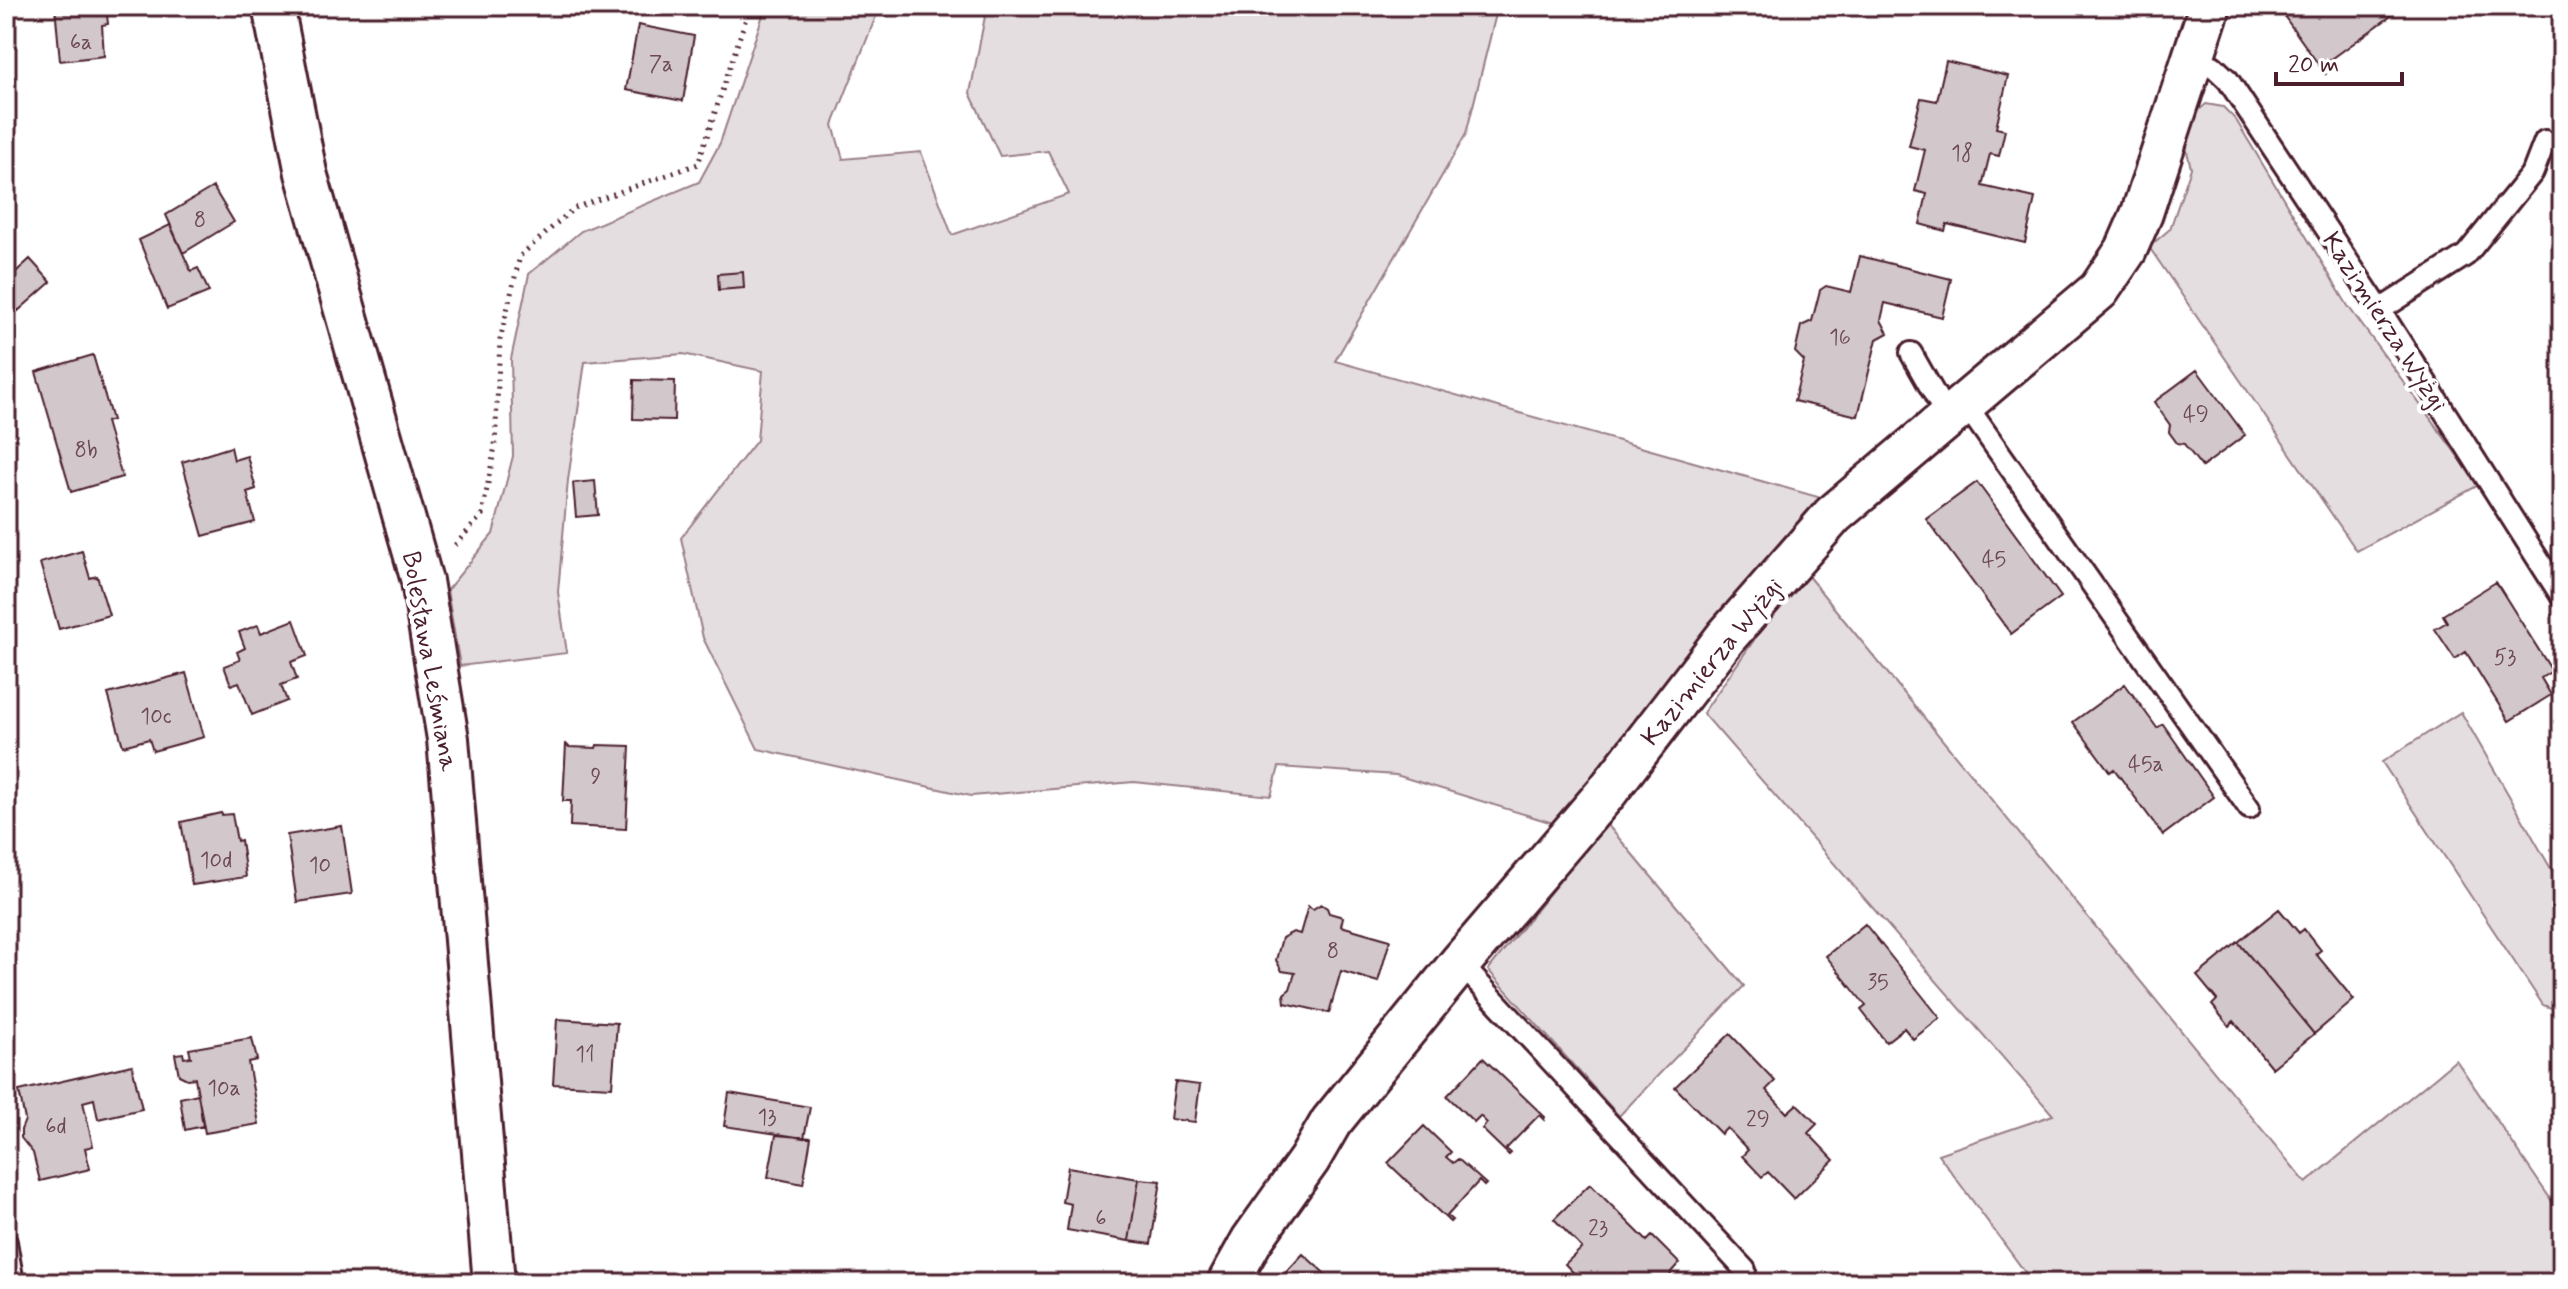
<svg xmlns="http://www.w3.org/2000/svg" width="2568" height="1289" font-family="Mynerve,sans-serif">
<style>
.green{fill:#e5dee0;stroke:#987e86;stroke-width:2}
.building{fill:#d2c7cb;stroke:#4a1f2b;stroke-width:2}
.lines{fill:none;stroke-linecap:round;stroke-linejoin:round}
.service-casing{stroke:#4a1f2b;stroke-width:26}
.minor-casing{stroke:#4a1f2b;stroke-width:46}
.path{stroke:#4a1f2b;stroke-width:5;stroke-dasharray:2 6;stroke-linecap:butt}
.service{stroke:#fff;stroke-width:20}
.minor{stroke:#fff;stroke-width:40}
.labels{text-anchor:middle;stroke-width:8;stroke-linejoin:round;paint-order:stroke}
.number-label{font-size:22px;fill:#6c4953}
.street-label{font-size:26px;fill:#4a1f2b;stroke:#fff}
</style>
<rect width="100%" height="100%" fill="#fff"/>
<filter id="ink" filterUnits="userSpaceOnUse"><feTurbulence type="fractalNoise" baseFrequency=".0125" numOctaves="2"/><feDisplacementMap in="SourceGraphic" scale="16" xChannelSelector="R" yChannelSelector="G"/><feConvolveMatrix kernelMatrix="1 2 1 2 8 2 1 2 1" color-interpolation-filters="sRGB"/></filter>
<g filter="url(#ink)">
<path class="green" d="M 766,6 L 880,6 L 833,125 L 843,159 L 921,152 L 952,235 L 1069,194 L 1048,151 L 1000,156 L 970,93 L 987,6 L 1498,6 L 1466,134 L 1335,361 L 1825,499 L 1553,823 L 1396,775 L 1279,767 L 1271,796 L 1134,782 L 971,796 L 758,749 L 703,638 L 681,538 L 757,440 L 763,371 L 683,354 L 585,362 L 568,480 L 558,592 L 567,653 L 460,666 L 447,590 L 493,534 L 513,456 L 511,359 L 529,274 L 581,231 L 699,182 L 720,143 Z
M 2206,104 L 2223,107 L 2236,120 L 2348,306 L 2479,485 L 2357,551 L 2149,247 L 2170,229 L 2191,168 L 2186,147 L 2191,117 Z
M 1803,570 L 2306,1183 L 2456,1060 L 2562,1216 L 2562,1283 L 2033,1283 L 1938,1154 L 2053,1115 L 1703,713 Z
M 2461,712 L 2562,888 L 2562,1012 L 2543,1005 L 2382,762 Z
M 1606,823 L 1744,986 L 1619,1116 L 1488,970 Z"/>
<path class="building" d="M 55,6 L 141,6 L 142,12 L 107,15 L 108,24 L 102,25 L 104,56 L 60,61 Z
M 2277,6 L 2284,14 L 2296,6 L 2383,6 L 2391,16 L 2322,66 L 2326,75 Z
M 638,25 L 694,36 L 683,101 L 626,90 Z
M 1946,61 L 2008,76 L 1996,128 L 2005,130 L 1999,156 L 1990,154 L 1982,186 L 2035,198 L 2025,243 L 1947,224 L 1945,231 L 1920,224 L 1927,194 L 1915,191 L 1925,150 L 1909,146 L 1921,98 L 1937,101 Z
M 213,187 L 234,222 L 183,253 L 166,215 Z
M 170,225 L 191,271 L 198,268 L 209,292 L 167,309 L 139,240 Z
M 1860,256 L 1951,279 L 1942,317 L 1885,303 L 1881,320 L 1888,333 L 1877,339 L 1858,416 L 1794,401 L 1804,361 L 1795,352 L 1801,326 L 1812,321 L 1820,290 L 1826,286 L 1851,292 Z
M 30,259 L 51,282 L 18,311 L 6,297 L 6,281 Z
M 743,272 L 744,288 L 719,290 L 718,274 Z
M 93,355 L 112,420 L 106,422 L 122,477 L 71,492 L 36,372 Z
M 2197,370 L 2245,435 L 2202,467 L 2184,444 L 2177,443 L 2169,432 L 2170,425 L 2154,402 Z
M 634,380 L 675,381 L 674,420 L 633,419 Z
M 231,447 L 234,460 L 247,456 L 256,489 L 247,492 L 255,522 L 203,536 L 182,462 Z
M 595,481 L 598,515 L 576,517 L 573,483 Z
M 1977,482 L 2061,597 L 2011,634 L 1926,519 Z
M 82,551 L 90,578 L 97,576 L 109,615 L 59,629 L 40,563 Z
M 2496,582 L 2552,671 L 2541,678 L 2551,695 L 2509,721 L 2466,652 L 2455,659 L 2435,629 L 2447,622 L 2443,615 Z
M 294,620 L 307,656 L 291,662 L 297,679 L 281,685 L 287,701 L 252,715 L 239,682 L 231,685 L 224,666 L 240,660 L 237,652 L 245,648 L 239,632 L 258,625 L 261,633 Z
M 186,673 L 204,737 L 153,751 L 149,739 L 123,746 L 108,694 Z
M 2125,684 L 2157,728 L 2163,724 L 2214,797 L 2163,835 L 2114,769 L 2110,772 L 2073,722 Z
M 566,744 L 569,747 L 596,748 L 597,745 L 630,746 L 626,829 L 570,826 L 571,801 L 563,801 Z
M 221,813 L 222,815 L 232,814 L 237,841 L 241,840 L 246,877 L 192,885 L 181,822 Z
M 342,826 L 352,894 L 297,902 L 287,835 Z
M 1321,904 L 1327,908 L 1329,913 L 1343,917 L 1341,926 L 1390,940 L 1378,982 L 1341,971 L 1329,1013 L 1285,1003 L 1284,994 L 1290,989 L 1295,973 L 1282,971 L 1276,960 L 1282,938 L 1293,932 L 1300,934 L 1308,906 L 1313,909 Z
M 2279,909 L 2299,933 L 2304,929 L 2321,950 L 2316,954 L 2354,1000 L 2314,1034 L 2238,942 Z
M 1865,924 L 1940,1018 L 1913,1039 L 1904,1028 L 1886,1042 L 1861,1010 L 1866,1006 L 1826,956 Z
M 2238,942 L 2314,1034 L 2272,1068 L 2234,1021 L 2229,1026 L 2212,1005 L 2217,1000 L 2197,976 Z
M 557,1019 L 617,1023 L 612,1087 L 553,1084 Z
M 1730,1034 L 1775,1081 L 1766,1090 L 1787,1113 L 1797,1104 L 1817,1124 L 1808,1133 L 1834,1160 L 1794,1199 L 1768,1172 L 1762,1177 L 1742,1156 L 1748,1150 L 1727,1128 L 1721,1134 L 1675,1087 Z
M 252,1038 L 257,1060 L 248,1062 L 259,1124 L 205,1133 L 195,1078 L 187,1079 L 179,1075 L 175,1054 L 183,1053 L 184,1058 L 191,1057 L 189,1049 Z
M 1483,1058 L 1545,1117 L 1544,1120 L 1539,1115 L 1506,1149 L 1511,1153 L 1509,1155 L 1482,1129 L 1487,1123 L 1480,1116 L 1474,1122 L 1447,1096 Z
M 132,1065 L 142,1109 L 98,1119 L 94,1099 L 83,1102 L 93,1146 L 85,1148 L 90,1169 L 40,1181 L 33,1153 L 21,1138 L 21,1130 L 25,1120 L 19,1091 Z
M 1175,1082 L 1200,1085 L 1195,1122 L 1170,1119 Z
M 729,1093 L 810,1107 L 804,1138 L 724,1126 Z
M 198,1094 L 203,1126 L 185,1130 L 180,1098 Z
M 1424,1126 L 1451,1152 L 1446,1157 L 1453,1163 L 1458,1159 L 1486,1184 L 1484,1186 L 1479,1181 L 1447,1216 L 1452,1220 L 1450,1222 L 1388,1163 Z
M 776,1135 L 811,1138 L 803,1184 L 768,1177 Z
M 1068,1167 L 1139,1179 L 1129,1241 L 1067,1230 L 1071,1204 L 1062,1202 Z
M 1139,1179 L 1161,1181 L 1151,1244 L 1129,1241 Z
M 1590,1184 L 1647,1241 L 1652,1236 L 1679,1263 L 1671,1272 L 1669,1283 L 1632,1283 L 1623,1273 L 1613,1283 L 1583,1283 L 1565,1264 L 1582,1248 L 1554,1219 Z
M 1303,1254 L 1332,1280 L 1329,1283 L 1276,1283 Z"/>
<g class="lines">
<defs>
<path id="service" d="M 2194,60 L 2213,66 L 2228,80 L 2380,310 L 2562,597
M 2380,310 L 2466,255 L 2533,172 L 2545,141
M 1911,353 L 1948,418
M 1964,402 L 2249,808
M 1460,963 L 1745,1270
M 6,1242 L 13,1283"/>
<path id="minor" d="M 273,6 L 306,173 L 422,581 L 448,739 L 494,1283
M 1228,1283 L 1252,1240 L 1309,1160 L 1331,1122 L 1460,963 L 1606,793 L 1726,637 L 1833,515 L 2099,290 L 2126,250 L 2142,213 L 2210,6"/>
</defs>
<use href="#service" class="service-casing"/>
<use href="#minor" class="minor-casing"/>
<path class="path" d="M 455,545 L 482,515 L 495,446 L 500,340 L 520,256 L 574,208 L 698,164 L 750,6"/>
<use href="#service" class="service"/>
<use href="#minor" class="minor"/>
</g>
</g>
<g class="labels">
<g class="number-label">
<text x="81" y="49">6a</text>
<text x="661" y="71">7a</text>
<text x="1962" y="160">18</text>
<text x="200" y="227">8</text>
<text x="1840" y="344">16</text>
<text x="2196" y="421">49</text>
<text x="86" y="457">8b</text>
<text x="1994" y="566">45</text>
<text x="2505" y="664">53</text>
<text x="156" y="723">10c</text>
<text x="2146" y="771">45a</text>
<text x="596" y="783">9</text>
<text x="216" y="867">10d</text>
<text x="320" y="872">10</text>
<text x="1333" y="958">8</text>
<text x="1878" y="989">35</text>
<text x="585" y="1061">11</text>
<text x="224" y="1095">10a</text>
<text x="767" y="1124">13</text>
<text x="1758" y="1126">29</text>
<text x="56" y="1133">6d</text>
<text x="1101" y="1225">6</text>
<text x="1598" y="1235">23</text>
</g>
<g class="street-label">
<text transform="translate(2386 321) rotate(57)" y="9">Kazimierza Wyżgi</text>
<text transform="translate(431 661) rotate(80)" y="9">Bolesława Leśmiana</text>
<text transform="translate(1711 661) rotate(-51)" y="9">Kazimierza Wyżgi</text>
</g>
</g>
<rect width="2568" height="1289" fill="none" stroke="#fff" stroke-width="32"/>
<rect x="16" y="16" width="2536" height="1257" fill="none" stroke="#4a1f2b" stroke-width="3" filter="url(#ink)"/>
<path d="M2276 72v12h126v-12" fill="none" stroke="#4a1f2b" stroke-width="4"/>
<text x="2288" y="72" font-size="24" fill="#4a1f2b" stroke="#ffffff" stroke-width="6" paint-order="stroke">20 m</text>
</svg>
